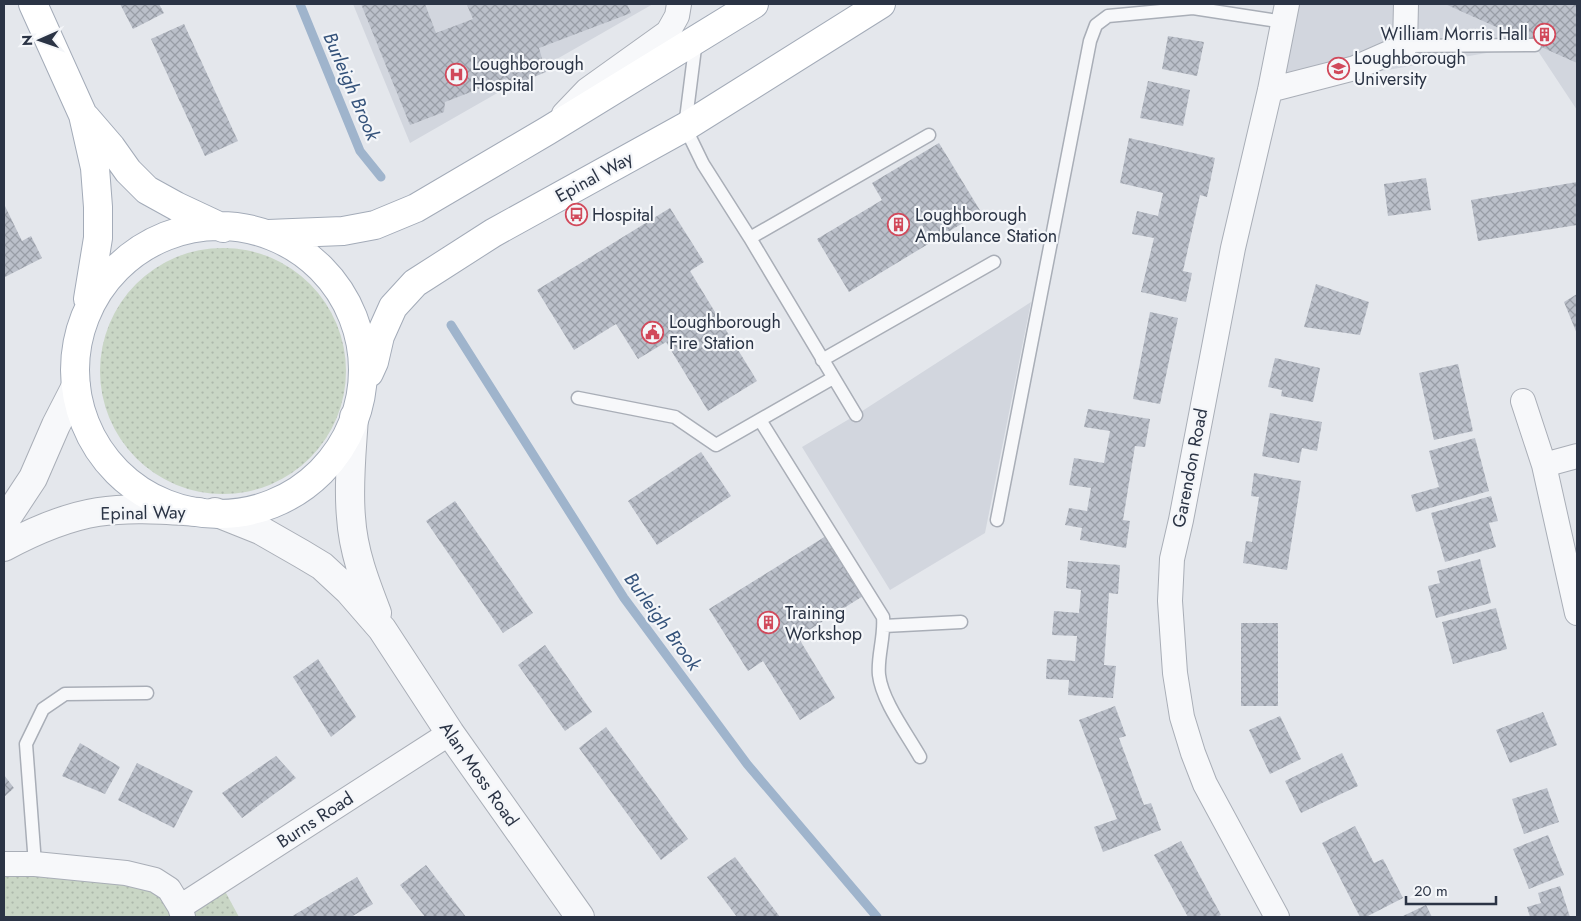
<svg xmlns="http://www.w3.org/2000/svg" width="1581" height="921" font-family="Jost,sans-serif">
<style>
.built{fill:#d2d6de}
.green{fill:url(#green-dots)}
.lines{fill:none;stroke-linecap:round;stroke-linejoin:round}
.stream{stroke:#9fb4cc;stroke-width:9}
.building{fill:url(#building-cross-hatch)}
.service-casing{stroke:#a9aeb7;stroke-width:15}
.minor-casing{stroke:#a9aeb7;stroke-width:26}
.tertiary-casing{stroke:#a9aeb7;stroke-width:30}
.primary-casing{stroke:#a3abb8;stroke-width:30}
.service{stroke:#f7f8fa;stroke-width:12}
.minor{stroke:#f7f8fa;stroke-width:24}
.tertiary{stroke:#f7f8fa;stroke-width:28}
.primary{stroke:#fff;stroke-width:28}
.labels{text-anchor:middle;stroke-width:4.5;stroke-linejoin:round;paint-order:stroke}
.poi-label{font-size:18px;fill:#2b3445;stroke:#f4f6f9;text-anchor:start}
.street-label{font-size:18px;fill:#2b3445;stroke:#f4f6f9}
.water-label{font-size:19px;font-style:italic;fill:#34527a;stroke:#f4f6f9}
</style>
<defs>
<pattern id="green-dots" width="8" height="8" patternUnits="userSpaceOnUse" patternTransform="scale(1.25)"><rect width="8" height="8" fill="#c9d6c5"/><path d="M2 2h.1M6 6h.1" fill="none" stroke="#adb8ab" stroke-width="1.8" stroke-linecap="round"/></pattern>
<pattern id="building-cross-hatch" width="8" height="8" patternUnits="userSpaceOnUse" patternTransform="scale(1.25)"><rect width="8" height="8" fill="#bbc0ca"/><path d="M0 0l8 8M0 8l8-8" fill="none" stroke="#989da6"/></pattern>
</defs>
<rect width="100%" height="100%" fill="#e4e7ec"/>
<path class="built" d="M 353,4 L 653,4 L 410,143 Z
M 1285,4 L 1577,4 L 1577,110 L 1534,45 L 1270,90 Z
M 1031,302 L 985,533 L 890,590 L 802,447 L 856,415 Z"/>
<path class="green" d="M100 371a123 123 0 1 1 246 0a123 123 0 1 1-246 0Z
M 4,864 L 126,873 L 180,907 L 220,882 L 239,917 L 4,917 Z"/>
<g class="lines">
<path class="stream" d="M 300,4 L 360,151 L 381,177
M 451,325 L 624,598 L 747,764 L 877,917"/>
</g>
<path class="building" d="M 120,4 L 159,4 L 164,13 L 133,29 Z
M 361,4 L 425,4 L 436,33 L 473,19 L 467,5 L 471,4 L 627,4 L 631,13 L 539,48 L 546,72 L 512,86 L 507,78 L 445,102 L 444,112 L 410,125 Z
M 1445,4 L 1577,4 L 1577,63 Z
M 184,24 L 238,141 L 205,156 L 151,39 Z
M 1168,36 L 1204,42 L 1197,76 L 1162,69 Z
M 1148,81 L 1190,90 L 1183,126 L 1140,118 Z
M 1129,138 L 1215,158 L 1207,197 L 1200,195 L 1183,271 L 1192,273 L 1186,302 L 1141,292 L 1154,238 L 1132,234 L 1137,211 L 1158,216 L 1163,193 L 1120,183 Z
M 939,143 L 981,212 L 849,292 L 817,239 L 882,200 L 872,183 Z
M 1426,178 L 1431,210 L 1388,216 L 1384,184 Z
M 1577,182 L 1577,225 L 1478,241 L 1471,200 Z
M 4,204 L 22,241 L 31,236 L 42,258 L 5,277 L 4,273 Z
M 670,208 L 704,262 L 690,271 L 757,381 L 708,411 L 666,342 L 638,359 L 616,324 L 574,350 L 537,290 Z
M 1316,284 L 1369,302 L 1360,335 L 1304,327 Z
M 1577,294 L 1577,334 L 1564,302 Z
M 1150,312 L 1178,318 L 1160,404 L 1133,399 Z
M 1275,358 L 1320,368 L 1313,402 L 1281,396 L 1282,390 L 1268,387 Z
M 1458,364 L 1473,431 L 1434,440 L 1419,373 Z
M 1088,409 L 1150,419 L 1145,447 L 1135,446 L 1123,520 L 1130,521 L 1126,548 L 1080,540 L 1082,528 L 1065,525 L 1069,508 L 1087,511 L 1091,488 L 1069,485 L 1074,458 L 1104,463 L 1110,431 L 1084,427 Z
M 1270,413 L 1322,422 L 1317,451 L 1302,448 L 1299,463 L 1262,456 Z
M 1475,438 L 1489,491 L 1416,512 L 1411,495 L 1439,487 L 1429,451 Z
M 701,452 L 731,496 L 657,545 L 628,501 Z
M 1254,473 L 1301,481 L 1287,570 L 1243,563 L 1246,541 L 1252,542 L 1259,497 L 1251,496 Z
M 1491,496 L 1498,521 L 1489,523 L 1496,547 L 1445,562 L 1431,513 Z
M 455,501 L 533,613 L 503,633 L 426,521 Z
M 826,536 L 863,596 L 798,637 L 835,698 L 800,720 L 763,661 L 748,671 L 709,609 Z
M 1480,559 L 1491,603 L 1436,618 L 1428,586 L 1440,583 L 1437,571 Z
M 1068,561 L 1120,565 L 1118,594 L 1109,593 L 1104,665 L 1116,666 L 1113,698 L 1068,695 L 1069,680 L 1046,679 L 1047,659 L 1075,661 L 1077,636 L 1052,635 L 1054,611 L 1079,613 L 1081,590 L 1066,588 Z
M 1496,608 L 1507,649 L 1453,664 L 1442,622 Z
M 1241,623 L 1278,623 L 1278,706 L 1241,706 Z
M 545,645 L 592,712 L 565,731 L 518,665 Z
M 318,659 L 356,717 L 331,737 L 293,677 Z
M 1115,706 L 1126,736 L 1119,738 L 1144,805 L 1151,803 L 1161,830 L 1103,852 L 1094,827 L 1117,819 L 1079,720 Z
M 1543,712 L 1557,745 L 1510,763 L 1496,730 Z
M 1280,716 L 1301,759 L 1270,774 L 1249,730 Z
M 606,727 L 688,839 L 661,860 L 579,748 Z
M 80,743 L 120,767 L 105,794 L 62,776 Z
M 1342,753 L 1358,786 L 1301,813 L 1285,781 Z
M 276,756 L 296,778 L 242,818 L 222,793 Z
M 137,763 L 193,791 L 174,828 L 118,800 Z
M 4,775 L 14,788 L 4,797 Z
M 1547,788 L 1559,822 L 1524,834 L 1512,799 Z
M 1355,826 L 1374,863 L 1383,859 L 1403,898 L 1366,917 L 1360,917 L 1322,843 Z
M 1548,835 L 1564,875 L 1529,889 L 1513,849 Z
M 1181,841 L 1221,915 L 1217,917 L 1188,917 L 1154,855 Z
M 735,857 L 780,917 L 737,917 L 707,877 Z
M 426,865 L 466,917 L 425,917 L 400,885 Z
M 357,877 L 373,904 L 351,917 L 291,917 Z
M 1560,886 L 1570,917 L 1530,917 L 1527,907 L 1541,903 L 1538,893 Z
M 1426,905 L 1432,917 L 1401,917 Z"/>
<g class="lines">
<defs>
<path id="service" d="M 696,40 L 685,127 L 703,164 L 750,238 L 856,415
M 1405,46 L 1535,45
M 750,238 L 929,135
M 822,360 L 994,262
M 578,398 L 675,417 L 716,445 L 833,378
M 760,420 L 883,617 C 885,636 877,657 879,675 C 882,701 907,734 920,757
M 997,520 L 1090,41 L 1096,25 L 1108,16 L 1193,8 L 1284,22
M 884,626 L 961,622
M 35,864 L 26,744 L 43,709 L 65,694 L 147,693"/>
<path id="minor" d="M 1270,90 L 1355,68 L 1405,46 L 1406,4
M 564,114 L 587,90 L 668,32 L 677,16 L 679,4
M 1523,401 L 1544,465 L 1577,613
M 1544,465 L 1577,456
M 4,864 L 35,864 L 126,873 L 155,880 L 169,889 L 180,907 L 183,917
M 180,907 L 450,733
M 1277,917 L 1205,784 L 1193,753 L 1182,717 L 1175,673 L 1170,601 L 1172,559 L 1181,520 L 1233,248 L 1270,90 L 1287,4"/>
<path id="tertiary" d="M 354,417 C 352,450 348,484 351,517 C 353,551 365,582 377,613
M 215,512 L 260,530 L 302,554 L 322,566 L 349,591 L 382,629 L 450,733 L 580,917
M 4,522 L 33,478 L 56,425 L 76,386
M 4,547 C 32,532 66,517 98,512 C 131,507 165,510 199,512"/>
<path id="primary" d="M 33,4 L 83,115 L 95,168 L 98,207 L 98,238 L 88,299
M 86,118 L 111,147 L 128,171 L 147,190 L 176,206 L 223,228
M75 370a144 144 0 1 1 288 0a144 144 0 1 1-288 0Z
M 268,234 L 343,231 L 375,225 L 416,208 L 547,131 L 754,4
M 369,373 L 374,362 L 380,336 L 393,307 L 415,283 L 493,233 L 685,127 L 881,4"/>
</defs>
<use href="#service" class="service-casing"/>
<use href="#minor" class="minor-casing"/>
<use href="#tertiary" class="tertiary-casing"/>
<use href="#primary" class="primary-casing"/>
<use href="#service" class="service"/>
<use href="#minor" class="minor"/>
<use href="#tertiary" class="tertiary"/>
<use href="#primary" class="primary"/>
</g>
<defs>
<symbol id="building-ring" viewBox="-11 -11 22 22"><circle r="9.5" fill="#f4f6f9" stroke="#d1495b" stroke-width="1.5"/><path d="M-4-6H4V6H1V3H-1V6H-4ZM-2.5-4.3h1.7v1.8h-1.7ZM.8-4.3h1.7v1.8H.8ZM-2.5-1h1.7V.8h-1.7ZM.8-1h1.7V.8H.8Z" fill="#d1495b"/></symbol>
<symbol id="university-ring" viewBox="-11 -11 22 22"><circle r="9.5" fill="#f4f6f9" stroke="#d1495b" stroke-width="1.5"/><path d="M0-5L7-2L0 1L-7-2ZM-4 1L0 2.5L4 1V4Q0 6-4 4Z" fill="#d1495b"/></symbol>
<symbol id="hospital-ring" viewBox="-11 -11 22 22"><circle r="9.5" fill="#f4f6f9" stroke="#d1495b" stroke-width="1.5"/><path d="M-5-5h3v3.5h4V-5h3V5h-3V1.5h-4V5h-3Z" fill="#d1495b"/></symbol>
<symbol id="bus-ring" viewBox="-11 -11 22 22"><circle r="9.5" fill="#f4f6f9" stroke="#d1495b" stroke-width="1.5"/><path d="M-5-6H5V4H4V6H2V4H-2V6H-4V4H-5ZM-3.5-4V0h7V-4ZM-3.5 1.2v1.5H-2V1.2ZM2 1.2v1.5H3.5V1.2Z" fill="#d1495b"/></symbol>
<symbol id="civic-ring" viewBox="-11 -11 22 22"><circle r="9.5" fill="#f4f6f9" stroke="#d1495b" stroke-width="1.5"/><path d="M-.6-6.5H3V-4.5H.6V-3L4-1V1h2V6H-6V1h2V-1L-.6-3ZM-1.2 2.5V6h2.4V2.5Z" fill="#d1495b"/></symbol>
</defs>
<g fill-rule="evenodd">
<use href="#building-ring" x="1532" y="22" width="25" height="25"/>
<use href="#university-ring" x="1326" y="56" width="25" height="25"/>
<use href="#hospital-ring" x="444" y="62" width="25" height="25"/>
<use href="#bus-ring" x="564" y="202" width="25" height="25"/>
<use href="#building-ring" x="886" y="212" width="25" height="25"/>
<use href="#civic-ring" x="640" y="320" width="25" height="25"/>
<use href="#building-ring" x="756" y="610" width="25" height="25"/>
</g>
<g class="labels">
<g class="poi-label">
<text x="1528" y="40" text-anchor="end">William Morris Hall</text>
<text x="1354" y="64">Loughborough<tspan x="1354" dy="21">University</tspan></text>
<text x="472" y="70">Loughborough<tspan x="472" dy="21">Hospital</tspan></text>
<text x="592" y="221">Hospital</text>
<text x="915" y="221">Loughborough<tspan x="915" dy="21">Ambulance Station</tspan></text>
<text x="669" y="328">Loughborough<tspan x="669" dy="21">Fire Station</tspan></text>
<text x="785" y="619">Training<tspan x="785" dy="21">Workshop</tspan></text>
</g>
<g class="street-label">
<text transform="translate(594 177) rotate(-29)" y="6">Epinal Way</text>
<text transform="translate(1190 468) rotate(-79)" y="6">Garendon Road</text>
<text transform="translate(143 513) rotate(-1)" y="6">Epinal Way</text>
<text transform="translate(479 774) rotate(55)" y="6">Alan Moss Road</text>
<text transform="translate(315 820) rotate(-33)" y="6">Burns Road</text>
</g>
<g class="water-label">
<text transform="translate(352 86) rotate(67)" y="7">Burleigh Brook</text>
<text transform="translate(663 621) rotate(54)" y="7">Burleigh Brook</text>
</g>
</g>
<rect width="1581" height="921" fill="none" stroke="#2b3445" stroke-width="10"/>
<g transform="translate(40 40) rotate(268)" stroke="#f4f6f9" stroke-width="4" paint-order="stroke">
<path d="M0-4L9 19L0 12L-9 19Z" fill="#2b3445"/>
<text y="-8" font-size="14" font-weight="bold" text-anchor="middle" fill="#2b3445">N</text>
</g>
<path d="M1406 896v8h90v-8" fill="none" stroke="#2b3445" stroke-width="2.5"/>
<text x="1414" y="896" font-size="15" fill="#2b3445" stroke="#f4f6f9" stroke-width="4" paint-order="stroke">20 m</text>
</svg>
